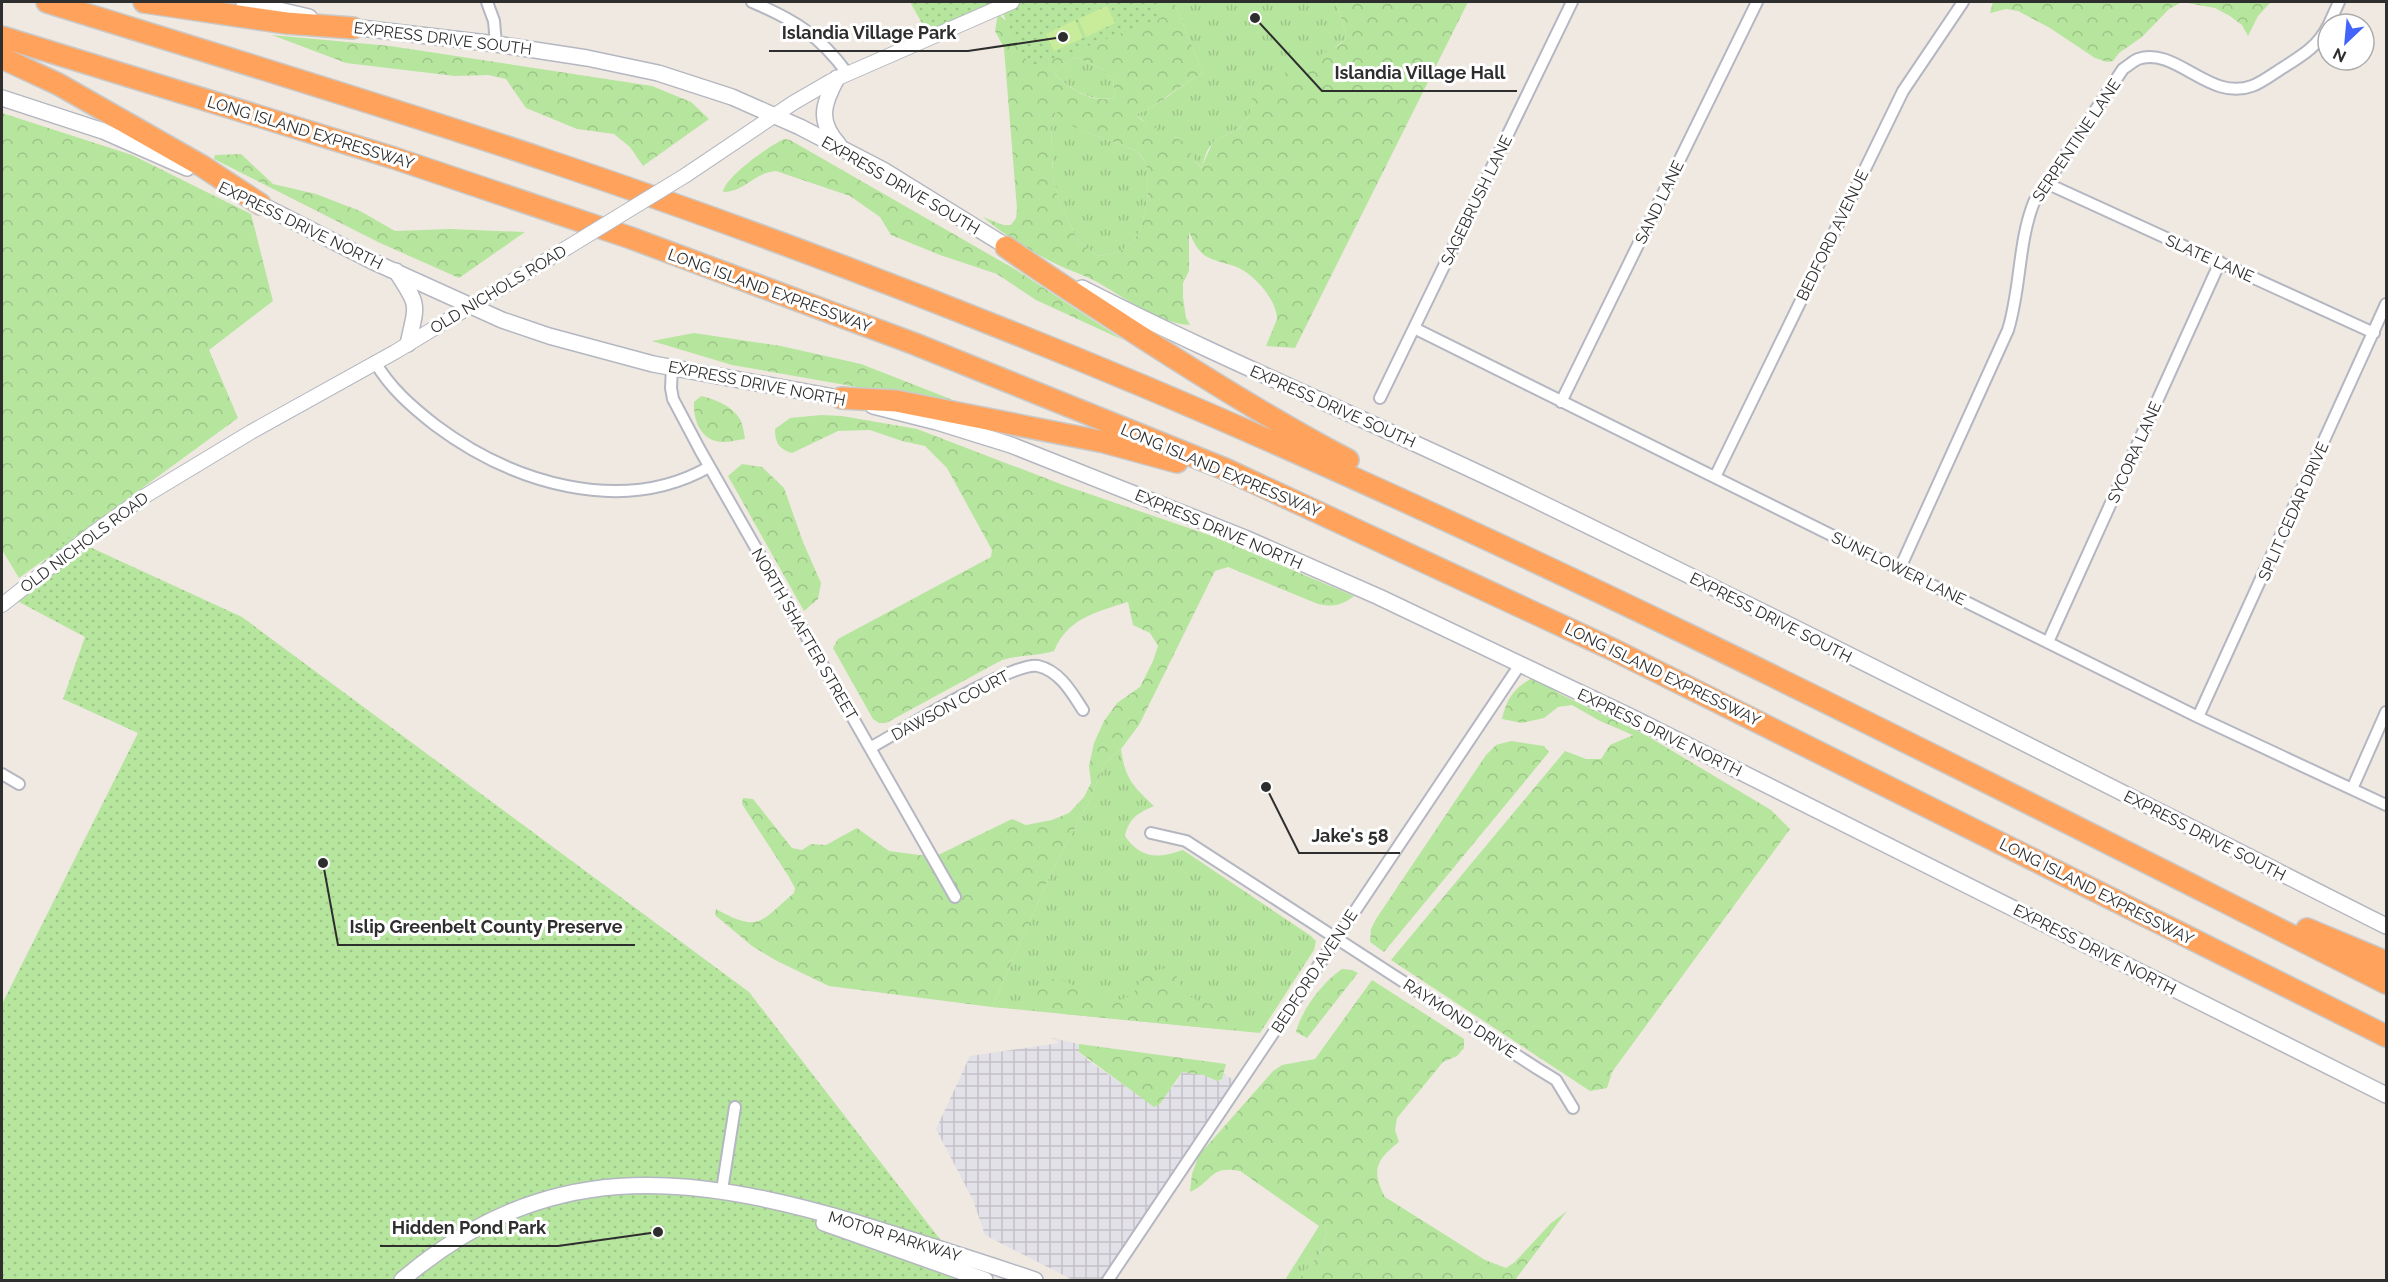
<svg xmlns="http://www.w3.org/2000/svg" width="2388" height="1282" font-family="Raleway,sans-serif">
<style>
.industrial{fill:url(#industrial-grid)}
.grass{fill:url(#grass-tufts)}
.forest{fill:url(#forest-crowns);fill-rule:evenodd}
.park{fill:url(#park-dots)}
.pitch{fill:#c9ec9a}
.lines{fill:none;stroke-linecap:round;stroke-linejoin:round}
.minor-casing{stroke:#b4b7c1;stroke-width:14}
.tertiary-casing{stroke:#b4b7c1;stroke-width:16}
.secondary-casing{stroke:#b4b7c1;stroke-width:18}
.motorway-casing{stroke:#c9c9c9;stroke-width:24}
.minor{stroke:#fff;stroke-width:10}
.tertiary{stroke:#fff;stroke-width:14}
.secondary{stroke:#fff;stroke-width:15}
.motorway{stroke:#ffa35c;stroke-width:21}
.tertiary-bridge-casing{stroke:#b4b7c1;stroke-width:16;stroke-linecap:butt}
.tertiary-bridge{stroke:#fff;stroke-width:14}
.labels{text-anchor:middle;stroke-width:6;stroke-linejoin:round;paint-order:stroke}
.street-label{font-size:16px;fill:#2e2e2e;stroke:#fff}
.leader{fill:none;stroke:#2e2e2e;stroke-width:2}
.callout-dot{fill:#2e2e2e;stroke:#fff;stroke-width:2}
.callout-label{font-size:18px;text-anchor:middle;font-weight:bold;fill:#2e2e2e;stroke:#fff;stroke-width:6;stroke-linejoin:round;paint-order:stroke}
</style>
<defs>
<pattern id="industrial-grid" width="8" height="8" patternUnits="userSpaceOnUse" patternTransform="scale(1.5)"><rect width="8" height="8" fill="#e3e1e8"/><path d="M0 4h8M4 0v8" fill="none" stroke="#c3c1c7"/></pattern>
<pattern id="grass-tufts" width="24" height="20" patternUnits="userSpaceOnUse" patternTransform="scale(1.5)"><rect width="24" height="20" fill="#b6e59e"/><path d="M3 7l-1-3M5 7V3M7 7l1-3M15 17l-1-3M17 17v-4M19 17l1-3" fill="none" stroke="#9dc588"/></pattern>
<pattern id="forest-crowns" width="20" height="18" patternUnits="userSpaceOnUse" patternTransform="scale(1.5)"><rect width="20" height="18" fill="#b6e59e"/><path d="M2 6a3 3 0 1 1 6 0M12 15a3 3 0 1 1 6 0" fill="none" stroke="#9dc588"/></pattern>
<pattern id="park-dots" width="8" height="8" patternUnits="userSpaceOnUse" patternTransform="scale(1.5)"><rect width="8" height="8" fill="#b6e59e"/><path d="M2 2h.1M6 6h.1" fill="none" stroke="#9dc588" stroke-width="1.8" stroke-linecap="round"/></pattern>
</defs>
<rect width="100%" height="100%" fill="#efe9e1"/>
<path class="industrial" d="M 1052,1038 L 1079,1044 L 1079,1052 L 1089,1061 L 1154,1106 L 1177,1082 L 1182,1072 L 1204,1075 L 1217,1081 L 1222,1079 L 1224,1074 L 1237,1082 L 1105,1280 L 1073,1280 L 985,1235 L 973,1200 L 936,1129 L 970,1056 L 1060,1043 Z"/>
<path class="grass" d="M 1174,2 L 1336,2 L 1346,33 L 1345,40 L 1253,105 L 1248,118 L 1238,129 L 1213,142 L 1207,151 L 1201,168 L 1176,137 L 1152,128 L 1135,114 C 1160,107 1179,85 1203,73 Z
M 1075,57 L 1100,68 L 1113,79 L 1115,97 C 1095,104 1069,89 1056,75 L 1055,71 Z
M 1056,111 L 1078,129 L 1135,150 C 1140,155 1144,159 1146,165 C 1151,185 1146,228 1132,243 C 1121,253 1111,254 1097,256 L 1078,241 L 1058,198 L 1053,177 L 1051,127 Z
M 1121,749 C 1125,779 1133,786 1154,806 C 1138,813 1129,818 1125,836 C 1141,859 1158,859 1183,850 L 1311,936 L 1316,941 L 1314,950 L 1260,1033 L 992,1007 L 1051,873 L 1088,804 L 1105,763 Z
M 1319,1226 L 1324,1226 L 1327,1232 L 1320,1253 L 1298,1280 L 1285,1280 Z"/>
<path class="forest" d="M 1155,2 L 1174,2 L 1203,73 C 1179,85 1160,105 1136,115 C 1148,128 1163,128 1177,138 C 1188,145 1192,159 1201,168 L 1213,142 L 1238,129 L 1248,118 L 1253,105 L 1252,90 L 1339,45 L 1345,40 L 1346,33 L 1336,2 L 1468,2 L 1295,348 L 1266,346 L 1277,319 C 1277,300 1255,276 1239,268 C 1228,263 1214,262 1204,255 C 1197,249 1193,241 1189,232 L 1189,271 L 1183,283 L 1183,297 L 1186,318 L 1190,325 C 1161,324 1124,298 1099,283 C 1085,275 1067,270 1052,262 C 1028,250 1003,234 983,217 L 1003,225 L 1011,225 L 1016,218 L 1017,209 L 1004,48 L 995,31 L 998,14 L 1017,30 ZM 1075,57 L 1100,68 L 1113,79 L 1115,97 C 1095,105 1069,89 1056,75 L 1055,71 ZM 1056,111 L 1061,120 L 1078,129 L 1135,150 C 1140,154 1144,159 1146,165 C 1151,185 1146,228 1132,243 C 1121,253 1111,254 1097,256 L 1078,241 L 1058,198 L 1053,177 L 1051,127 Z
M 1993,2 L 2271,2 L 2258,16 L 2248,36 L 2242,25 L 2230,16 L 2215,8 L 2182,2 L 2169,9 L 2142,37 L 2119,53 L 2113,61 L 2107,62 L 2095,58 L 2050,28 L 2018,11 L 2006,9 L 1990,13 Z
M 272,35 L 390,46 L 652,86 L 691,102 L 709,119 L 643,166 L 630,147 L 614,134 L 577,129 L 526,108 L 506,79 L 488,75 L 455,76 L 346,63 Z
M 2,113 L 132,155 L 251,214 L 273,301 L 209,350 L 238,418 L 19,578 L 2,550 Z
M 784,139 L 790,140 L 1018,271 L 1123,340 L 1036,300 L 997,274 L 940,255 L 891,235 L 880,217 L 850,196 L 776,171 C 755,172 745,192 723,192 C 725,177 769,146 784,139 Z
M 241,154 L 273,184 L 316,194 L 360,211 L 395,231 L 450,229 L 525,232 L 459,278 L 378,242 L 214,159 L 215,155 Z
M 694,333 L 781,346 L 861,364 L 971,407 L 732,365 L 652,341 Z
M 701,396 C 715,399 732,406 740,419 C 743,425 744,433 745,439 C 736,440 725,444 716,441 C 699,437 693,417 694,402 Z
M 821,415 L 842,416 L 917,429 L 1066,486 L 1212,536 L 1354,596 C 1341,606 1333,607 1318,604 L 1228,567 L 1215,571 L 1139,725 L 1121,749 L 1105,763 L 1088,804 L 1051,873 L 992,1007 L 829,986 L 777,961 L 752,946 L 715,915 L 716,909 C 759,933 760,922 794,893 L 795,888 L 789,877 L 742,804 L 743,798 L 753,799 L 792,848 L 802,850 L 811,844 L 826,845 L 857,828 L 889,851 L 934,857 L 1012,819 L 1026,825 L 1052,820 L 1069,813 L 1084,797 L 1091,783 L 1089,766 L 1094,743 L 1104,721 L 1117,703 L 1140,687 L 1153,661 L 1158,646 L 1150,633 L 1133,625 L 1128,602 C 1096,612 1068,618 1054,651 C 1037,656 1019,655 1002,660 L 886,723 L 879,723 L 873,719 L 833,648 L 838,639 L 991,557 L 992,550 L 947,468 L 925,446 L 902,441 L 870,430 L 838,431 L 792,453 C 779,449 775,443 775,429 L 790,418 Z
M 742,464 L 762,467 L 784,488 L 803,542 L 821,583 L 818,599 L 804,611 L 728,476 Z
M 1535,676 L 1560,694 L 1644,734 L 1771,810 L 1790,829 L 1612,1072 L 1607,1088 L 1590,1091 L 1391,960 L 1565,751 L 1586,759 L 1601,759 L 1610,745 L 1633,735 L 1600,721 L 1572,705 L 1558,707 L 1544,718 L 1522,723 L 1502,719 C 1508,695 1515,688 1535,676 Z
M 1511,741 L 1544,746 L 1549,752 L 1384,952 L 1370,942 L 1371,929 L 1376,919 L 1486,755 L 1496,745 Z
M 1166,968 C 1178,973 1178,981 1184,990 C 1192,1002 1208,1003 1220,1006 L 1225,1012 L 1248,1025 L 1230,1030 L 1064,1014 L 1047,1010 L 1032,1002 C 1032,995 1033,990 1039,986 C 1057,969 1076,989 1094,996 C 1103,1000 1116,1002 1126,998 C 1136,994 1139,981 1146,973 Z
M 1342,969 L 1352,970 L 1358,973 L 1307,1038 L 1296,1032 C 1302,1009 1323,982 1342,969 Z
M 1372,980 L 1464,1039 L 1464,1048 L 1457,1056 L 1443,1062 L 1397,1118 L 1395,1130 L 1399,1142 C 1376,1160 1371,1170 1385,1197 L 1485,1260 L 1506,1268 L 1515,1262 L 1551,1223 L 1567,1211 L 1515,1280 L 1298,1280 L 1320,1253 L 1327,1232 L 1324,1226 L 1319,1226 L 1240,1171 C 1209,1165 1213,1182 1190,1192 L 1192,1174 L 1199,1155 L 1273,1071 L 1282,1065 L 1315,1059 Z
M 1079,1044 L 1226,1064 L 1222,1079 L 1217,1081 L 1204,1075 L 1182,1072 L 1160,1104 L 1154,1107 L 1079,1052 Z"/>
<path class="park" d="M 910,2 L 1164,2 L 1166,5 L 1157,8 L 1161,18 L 1033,67 L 1024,57 L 1001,10 L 932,41 Z
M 68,537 L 242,617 L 749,992 L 946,1247 L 788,1211 L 985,1280 L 2,1280 L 2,1004 L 138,733 L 63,699 L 85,637 L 6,595 L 29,576 Z"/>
<path class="pitch" d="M 1107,6 L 1115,23 L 1086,37 L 1078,19 Z
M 1075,20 L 1083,38 L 1054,51 L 1046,34 Z"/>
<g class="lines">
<defs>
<path id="minor" d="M 487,2 L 494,21 L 496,44
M 752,2 C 795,20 820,36 847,73
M 2329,24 L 2339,2
M 2046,183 L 2374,333
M 1414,328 L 2198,717 L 2386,805
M 375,362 C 390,388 412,407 435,425 C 511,482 621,517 709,467
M 672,367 L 671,388 L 673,399 L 700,450 L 955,897
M 1380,398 L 1572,2
M 1561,402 L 1757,2
M 1715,477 L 1903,91 L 1963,2
M 1900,568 L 2008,330 C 2021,288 2018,242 2034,202 L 2123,69 C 2128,66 2133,61 2138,59 C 2176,46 2209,102 2252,86 C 2263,82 2274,73 2284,67 C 2303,55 2318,46 2328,26
M 2048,642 L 2220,262
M 2198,717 L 2386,304
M 870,748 C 899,732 1013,661 1038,666 C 1060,671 1072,693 1083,710
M 2,774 L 19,784
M 2352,789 L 2386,712
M 1151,833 L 1186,841 L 1538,1069 L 1556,1080 L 1573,1108
M 722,1190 L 735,1107
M 1108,1280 L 1521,663"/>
<path id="tertiary" d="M 686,175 L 793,103 L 831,81 L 1012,2
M 2,605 L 92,534 L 145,496 L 251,432 L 395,352 L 565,249"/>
<path id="secondary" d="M 244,2 L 309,17
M 344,26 L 496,44 L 587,58 L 658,73 L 732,97 L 800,127 L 883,170 L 1014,251
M 837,78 C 823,104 817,121 839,145
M 2,98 L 103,131 L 187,168
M 252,200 L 374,262 L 502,320 L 549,336 L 653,364 L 850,400
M 396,271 C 420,307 417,303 408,344
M 1082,288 C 1227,362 1378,424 1525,495 C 1814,635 2100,782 2386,926
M 873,406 L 937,422 L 1011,445 L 1245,538 L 1379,597 L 1633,718 L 2386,1095
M 824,1223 L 985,1280
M 402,1280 C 545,1158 684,1172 854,1222 C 915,1241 975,1260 1035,1280"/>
<path id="motorway" d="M 47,2 C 213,54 381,104 546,160 C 748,228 947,304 1143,386 C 1567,565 1976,777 2386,983
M 144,2 L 286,23 L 353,28
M 2,37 L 394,158 L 631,238 L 915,344 L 1225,469 L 1614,650 L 2386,1036
M 2,58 L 58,84 L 202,166 L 260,204
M 1006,247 C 1051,279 1097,308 1143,338 C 1210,381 1277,423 1348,460
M 841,398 L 896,401 L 1104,442 L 1177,462
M 2307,929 L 2386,962"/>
</defs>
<use href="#minor" class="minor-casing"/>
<use href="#tertiary" class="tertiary-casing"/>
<use href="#secondary" class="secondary-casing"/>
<use href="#motorway" class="motorway-casing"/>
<use href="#minor" class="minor"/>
<use href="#tertiary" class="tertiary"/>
<use href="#secondary" class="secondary"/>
<use href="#motorway" class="motorway"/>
<defs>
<path id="tertiary-bridge" d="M 565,249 L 686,175"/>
</defs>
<use href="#tertiary-bridge" class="tertiary-bridge-casing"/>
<use href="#tertiary-bridge" class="tertiary-bridge"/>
</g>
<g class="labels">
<g class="street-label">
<text transform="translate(443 38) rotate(7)" y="6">EXPRESS DRIVE SOUTH</text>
<text transform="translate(311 132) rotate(17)" y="6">LONG ISLAND EXPRESSWAY</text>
<text transform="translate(2076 140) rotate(-56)" y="6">SERPENTINE LANE</text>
<text transform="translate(901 185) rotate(30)" y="6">EXPRESS DRIVE SOUTH</text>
<text transform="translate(1476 200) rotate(-64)" y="6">SAGEBRUSH LANE</text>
<text transform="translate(1659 202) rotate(-64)" y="6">SAND LANE</text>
<text transform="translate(301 225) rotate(26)" y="6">EXPRESS DRIVE NORTH</text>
<text transform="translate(1832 235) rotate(-64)" y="6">BEDFORD AVENUE</text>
<text transform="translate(2210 258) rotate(24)" y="6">SLATE LANE</text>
<text transform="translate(498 289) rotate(-31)" y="6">OLD NICHOLS ROAD</text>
<text transform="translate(770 290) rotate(20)" y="6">LONG ISLAND EXPRESSWAY</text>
<text transform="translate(757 383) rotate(11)" y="6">EXPRESS DRIVE NORTH</text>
<text transform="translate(1333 406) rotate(24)" y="6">EXPRESS DRIVE SOUTH</text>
<text transform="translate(2134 452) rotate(-66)" y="6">SYCORA LANE</text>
<text transform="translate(1221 470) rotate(23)" y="6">LONG ISLAND EXPRESSWAY</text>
<text transform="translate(2293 511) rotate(-66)" y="6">SPLIT CEDAR DRIVE</text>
<text transform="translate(1219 529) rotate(23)" y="6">EXPRESS DRIVE NORTH</text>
<text transform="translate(84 542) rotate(-37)" y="6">OLD NICHOLS ROAD</text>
<text transform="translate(1899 568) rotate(26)" y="6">SUNFLOWER LANE</text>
<text transform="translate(1771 617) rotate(27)" y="6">EXPRESS DRIVE SOUTH</text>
<text transform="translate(805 634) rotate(60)" y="6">NORTH SHAFTER STREET</text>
<text transform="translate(1663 674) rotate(26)" y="6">LONG ISLAND EXPRESSWAY</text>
<text transform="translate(950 705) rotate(-28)" y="6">DAWSON COURT</text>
<text transform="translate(1660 732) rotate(26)" y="6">EXPRESS DRIVE NORTH</text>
<text transform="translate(2205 835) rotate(27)" y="6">EXPRESS DRIVE SOUTH</text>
<text transform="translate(2097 891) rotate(27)" y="6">LONG ISLAND EXPRESSWAY</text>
<text transform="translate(2095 949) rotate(27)" y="6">EXPRESS DRIVE NORTH</text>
<text transform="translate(1314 971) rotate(-57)" y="6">BEDFORD AVENUE</text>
<text transform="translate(1460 1018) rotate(33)" y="6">RAYMOND DRIVE</text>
<text transform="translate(895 1236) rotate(17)" y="6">MOTOR PARKWAY</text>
</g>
</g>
<path class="leader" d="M1063 37L968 51H769M1255 18L1322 91H1517M1266 787L1299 853H1400M323 863L338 945H635M658 1232L558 1246H380"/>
<g class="callout-dot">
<circle cx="1063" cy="37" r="6"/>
<circle cx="1255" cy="18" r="6"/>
<circle cx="1266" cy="787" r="6"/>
<circle cx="323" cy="863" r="6"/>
<circle cx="658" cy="1232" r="6"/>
</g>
<g class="callout-label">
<text x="869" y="39">Islandia Village Park</text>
<text x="1420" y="79">Islandia Village Hall</text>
<text x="1350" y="842">Jake's 58</text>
<text x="486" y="933">Islip Greenbelt County Preserve</text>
<text x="469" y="1234">Hidden Pond Park</text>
</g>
<rect width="2388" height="1282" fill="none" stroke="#2e2e2e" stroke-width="6"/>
<g transform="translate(2346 42) rotate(206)"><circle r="28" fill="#ffffff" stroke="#ababab" stroke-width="1.5"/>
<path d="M0-4.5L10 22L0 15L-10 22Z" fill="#4264fb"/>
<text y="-9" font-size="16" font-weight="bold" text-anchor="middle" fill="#2e2e2e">N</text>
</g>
</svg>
